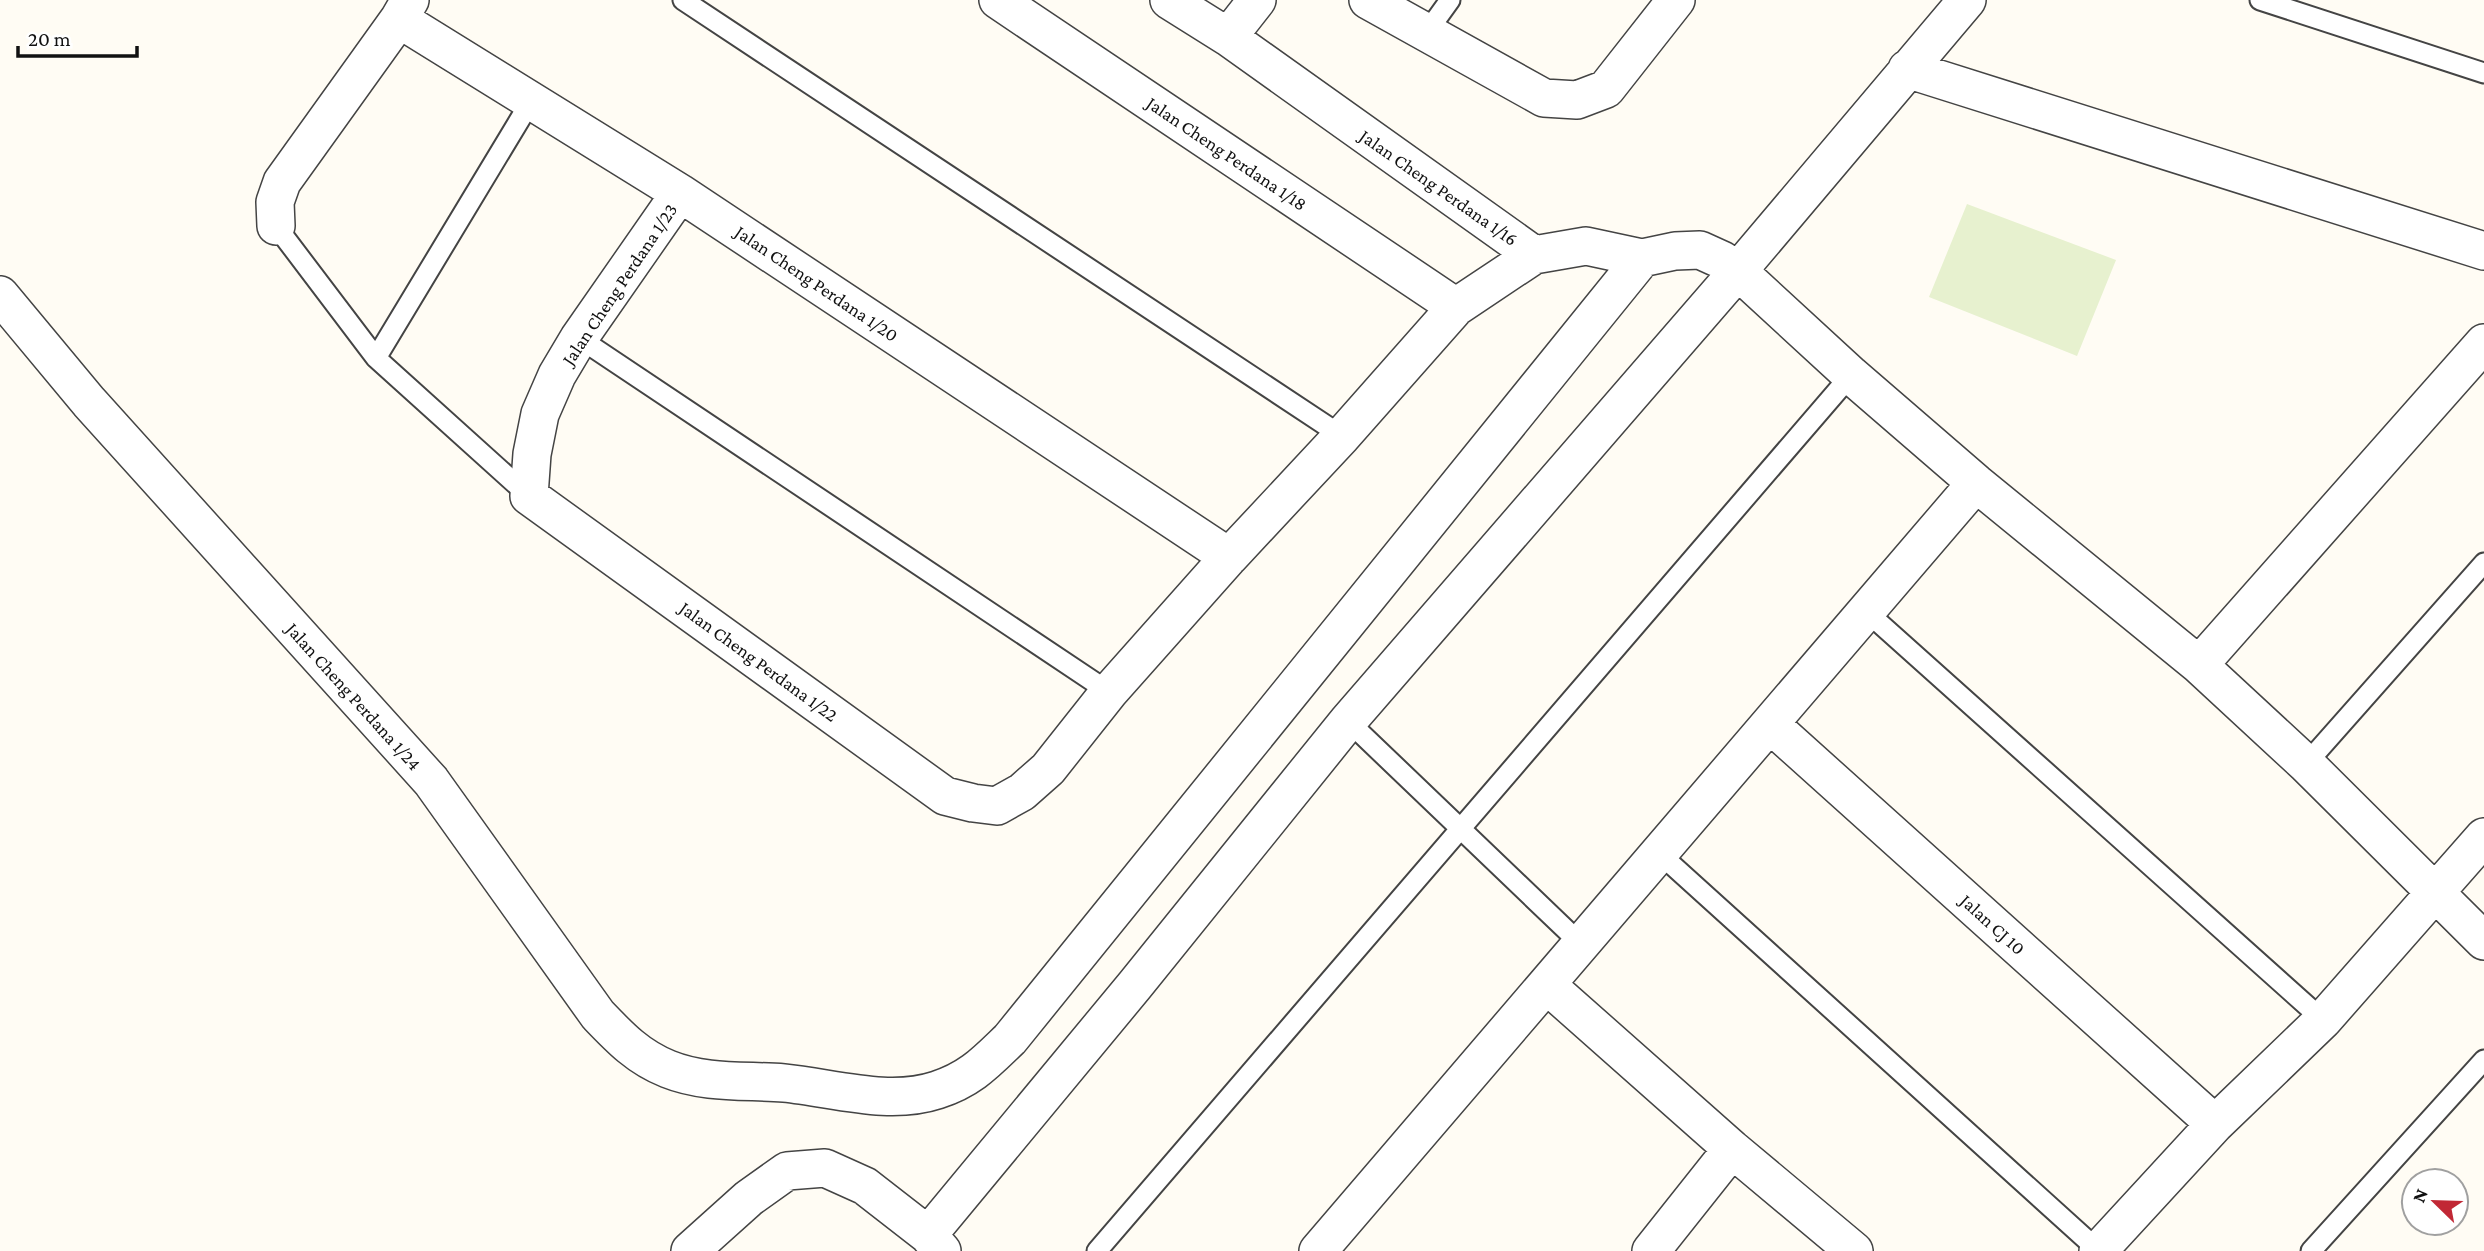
<svg xmlns="http://www.w3.org/2000/svg" width="2484" height="1251" font-family="'Crimson Pro',serif">
<style>
.pitch{fill:#e7f1cf}
.lines{fill:none;stroke-linecap:round;stroke-linejoin:round}
.lane-casing{stroke:#444;stroke-width:23}
.street-casing{stroke:#444;stroke-width:40}
.lane{stroke:#fff;stroke-width:19}
.street{stroke:#fff;stroke-width:37}
.labels{text-anchor:middle;stroke-width:7;stroke-linejoin:round;paint-order:stroke}
.street-label{font-size:19px;fill:#111;stroke:#fff}
</style>
<rect width="100%" height="100%" fill="#fffcf4"/>
<path class="pitch" d="M 1967,204 L 2116,260 L 2077,356 L 1929,297 Z"/>
<g class="lines">
<defs>
<path id="lane" d="M 683,0 L 1342,436
M 2260,0 L 2484,73
M 1427,32 L 1450,0
M 276,226 L 376,358 L 529,496
M 579,338 L 1109,692
M 376,358 L 531,101
M 1867,612 L 2323,1020
M 1348,721 L 1582,945
M 2306,764 L 2484,563
M 1660,854 L 2099,1251
M 1097,1251 L 1851,375
M 2311,1251 L 2484,1060"/>
<path id="street" d="M 998,0 L 1456,307
M 1169,0 L 1228,37 L 1534,255 L 1586,246 L 1642,258 L 1675,251 L 1700,250 L 1722,260 L 1738,271 L 1851,375 L 1976,483 L 2199,665 L 2306,764 L 2484,941
M 1368,0 L 1544,98 L 1577,100 L 1606,89 L 1676,0
M 399,19 L 680,193 L 1229,557
M 1228,37 L 1257,0
M 1907,69 L 2484,251
M 680,193 L 579,338 L 557,375 L 540,414 L 532,454 L 529,496 L 945,796 L 973,803 L 997,806 L 1022,792 L 1048,769 L 1109,692 L 1229,557 L 1342,436 L 1456,307 L 1534,255
M 276,226 L 275,202 L 282,182 L 399,19 L 410,0
M 0,295 L 89,402 L 431,781 L 598,1015 C 620,1038 638,1057 668,1069 C 705,1084 746,1080 784,1083 C 834,1088 889,1106 937,1090 C 971,1079 986,1062 1010,1039 L 1642,258
M 2199,665 L 2484,343
M 1771,725 L 2215,1124
M 1548,986 L 1732,1149 L 1854,1251
M 928,1235 L 1135,985 L 1348,721 L 1738,271 L 1967,0
M 690,1251 L 749,1198 L 787,1171 L 825,1168 L 865,1186 L 928,1235 L 942,1251
M 1318,1251 L 1976,483
M 1651,1251 L 1732,1149
M 2098,1251 L 2215,1124 L 2323,1020 L 2484,837"/>
</defs>
<use href="#lane" class="lane-casing"/>
<use href="#street" class="street-casing"/>
<use href="#lane" class="lane"/>
<use href="#street" class="street"/>
</g>
<g class="labels">
<g class="street-label">
<text transform="translate(1227 153) rotate(34)" y="7">Jalan Cheng Perdana 1/18</text>
<text transform="translate(1439 187) rotate(35)" y="7">Jalan Cheng Perdana 1/16</text>
<text transform="translate(817 283) rotate(34)" y="7">Jalan Cheng Perdana 1/20</text>
<text transform="translate(619 284) rotate(-56)" y="7">Jalan Cheng Perdana 1/23</text>
<text transform="translate(759 661) rotate(36)" y="7">Jalan Cheng Perdana 1/22</text>
<text transform="translate(354 696) rotate(48)" y="7">Jalan Cheng Perdana 1/24</text>
<text transform="translate(1993 924) rotate(42)" y="7">Jalan CJ 10</text>
</g>
</g>
<g transform="translate(2435 1202) rotate(293)"><circle r="33" fill="#ffffff" stroke="#a0a0a0" stroke-width="2"/>
<path d="M0-5L12 26L0 18L-12 26Z" fill="#c12835"/>
<text y="-10" font-size="19" font-weight="bold" text-anchor="middle" fill="#111111">N</text>
</g>
<path d="M18 46v10h119v-10" fill="none" stroke="#111111" stroke-width="3.5"/>
<text x="28" y="46" font-size="21" fill="#111111" stroke="#ffffff" stroke-width="5" paint-order="stroke">20 m</text>
</svg>
